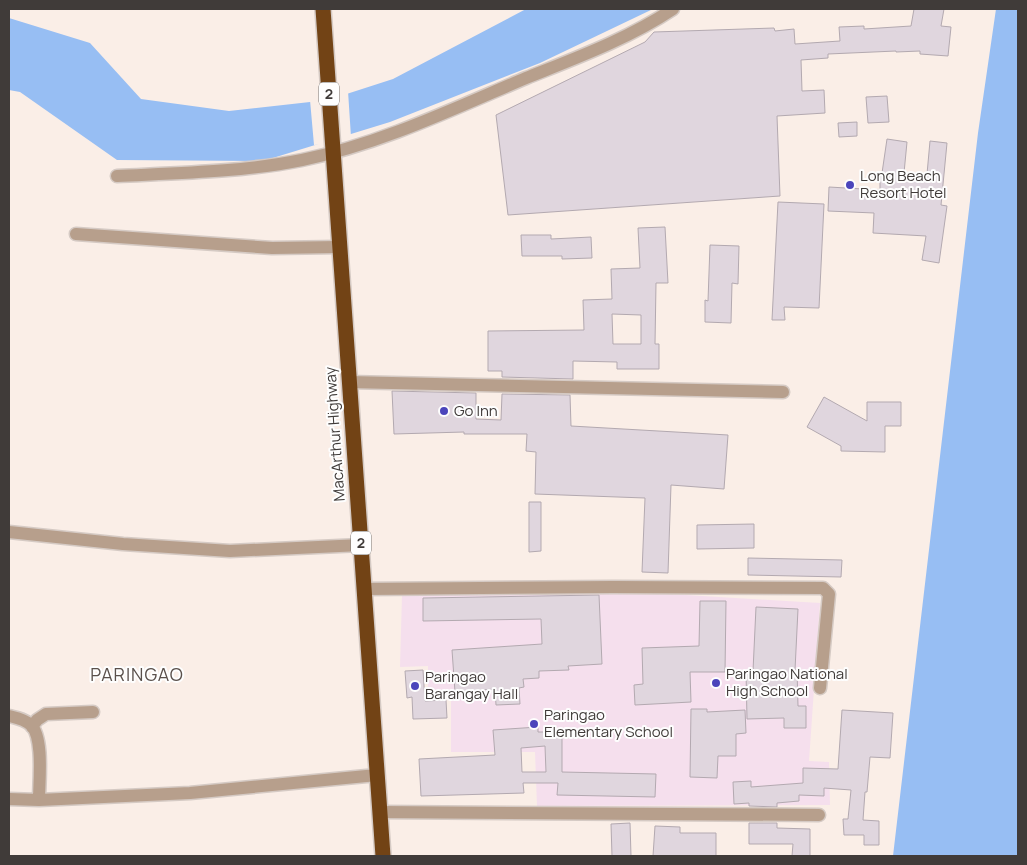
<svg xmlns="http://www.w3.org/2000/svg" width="1027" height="865" font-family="Manrope,sans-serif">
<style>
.education{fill:#f5dfed}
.water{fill:#97bef3}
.pier{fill:#faeee7}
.building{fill:#e0d6de;stroke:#b3a9b0;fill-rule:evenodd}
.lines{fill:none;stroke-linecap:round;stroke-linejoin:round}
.minor-casing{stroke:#d5cac4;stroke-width:15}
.highway-casing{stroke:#d5cac4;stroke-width:18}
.minor{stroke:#b79f8c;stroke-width:12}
.highway{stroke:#724315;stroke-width:15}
.poi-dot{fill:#4b45bb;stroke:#fefefe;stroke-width:2}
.labels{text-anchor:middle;stroke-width:4;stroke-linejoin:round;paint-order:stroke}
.shield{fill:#fefefe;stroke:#797674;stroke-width:1}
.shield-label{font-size:14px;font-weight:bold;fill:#403b39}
.poi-label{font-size:15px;fill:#403b39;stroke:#fefefe;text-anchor:start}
.street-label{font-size:15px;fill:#403b39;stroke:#fefefe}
.quarter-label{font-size:18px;letter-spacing:1px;fill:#5a504b;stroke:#fefefe}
</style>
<rect width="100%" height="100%" fill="#faeee7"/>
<path class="education" d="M 620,591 L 820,603 L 809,761 L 829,762 L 830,805 L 537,806 L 535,752 L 451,752 L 451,696 L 428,697 L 428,666 L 400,667 L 402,595 Z"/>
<path class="water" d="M 526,9 L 653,9 L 540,63 L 390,122 L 263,161 L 117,160 L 20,92 L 9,90 L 9,18 L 90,43 L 141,99 L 229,111 L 328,100 L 393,79 Z
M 996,9 L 1018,9 L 1018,856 L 893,856 L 978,133 Z"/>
<path class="pier" d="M 348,91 L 351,137 L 328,144 L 314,145 L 310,100 L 327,98 Z"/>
<path class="building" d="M 914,9 L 944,9 L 941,26 L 951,27 L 948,56 L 920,54 L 920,51 L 896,52 L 896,51 L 828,54 L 828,58 L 801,60 L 802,91 L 824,90 L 825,113 L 777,116 L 780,196 L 508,215 L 496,115 L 645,42 L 654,32 L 774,28 L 775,31 L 794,29 L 795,44 L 840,41 L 839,27 L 864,26 L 864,29 L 911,26 Z
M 887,96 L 889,122 L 868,123 L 866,97 Z
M 857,122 L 857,136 L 839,137 L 838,123 Z
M 887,139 L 907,142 L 904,173 L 927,174 L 930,141 L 947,143 L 941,205 L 947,206 L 939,263 L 922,260 L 926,236 L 873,233 L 874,213 L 828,211 L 829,187 L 880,190 L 880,173 L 882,173 Z
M 778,202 L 824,204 L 819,308 L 784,307 L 785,320 L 772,320 Z
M 665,227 L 668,283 L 656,283 L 655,344 L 659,344 L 659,369 L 617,369 L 617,362 L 573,361 L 573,379 L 502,377 L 502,371 L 488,371 L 488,331 L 584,330 L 583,300 L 612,299 L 611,269 L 640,268 L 638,228 ZM 612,314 L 641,315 L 641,344 L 613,344 Z
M 521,235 L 551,235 L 551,239 L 591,237 L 592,258 L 562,259 L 562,256 L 522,256 Z
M 710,245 L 739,246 L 738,284 L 732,283 L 731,323 L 705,322 L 705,300 L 708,301 Z
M 392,391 L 476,393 L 476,419 L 501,420 L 502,394 L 570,395 L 571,426 L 728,435 L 724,489 L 671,485 L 668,573 L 642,572 L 645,498 L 535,494 L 536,452 L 526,451 L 527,434 L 464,434 L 464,432 L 394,434 Z
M 824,397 L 867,421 L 867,402 L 901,402 L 901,426 L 885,426 L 885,452 L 841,451 L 841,446 L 807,427 Z
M 529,502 L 541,502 L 541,551 L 529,552 Z
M 754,524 L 754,548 L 697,549 L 697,525 Z
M 748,558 L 842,560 L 841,577 L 748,575 Z
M 599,595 L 602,664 L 568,666 L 569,670 L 539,671 L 539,678 L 523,679 L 524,687 L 519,688 L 520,704 L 496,705 L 495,689 L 455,692 L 452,650 L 542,644 L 541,619 L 423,621 L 423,598 Z
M 700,601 L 726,601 L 725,672 L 690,672 L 691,702 L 635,705 L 634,685 L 643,684 L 642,648 L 699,646 Z
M 756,607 L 798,609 L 795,670 L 797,670 L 798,706 L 806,706 L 806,728 L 784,728 L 784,718 L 747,719 L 746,671 L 753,671 Z
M 423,670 L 425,701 L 446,700 L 447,718 L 413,719 L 412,697 L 407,698 L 405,671 Z
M 691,709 L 707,709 L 707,712 L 745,710 L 746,733 L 736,734 L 736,756 L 718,756 L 717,778 L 690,777 Z
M 842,710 L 893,713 L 890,758 L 870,757 L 867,792 L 865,792 L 863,820 L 879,821 L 879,845 L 864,845 L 864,835 L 844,835 L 843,819 L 848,819 L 851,790 L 824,788 L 824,796 L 799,795 L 799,801 L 777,803 L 777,807 L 749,806 L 749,803 L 734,804 L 733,782 L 751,781 L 751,787 L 803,783 L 803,768 L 838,769 Z
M 538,727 L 538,732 L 562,732 L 562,772 L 656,774 L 655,797 L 557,795 L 558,783 L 523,783 L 524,793 L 421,796 L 419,759 L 495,755 L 493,730 ZM 545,746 L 546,772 L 522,772 L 521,748 Z
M 630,823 L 631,856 L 612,856 L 611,824 Z
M 749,823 L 777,823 L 777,828 L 810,829 L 810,856 L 792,856 L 793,844 L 749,844 Z
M 655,826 L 680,827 L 680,833 L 716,833 L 716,856 L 653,856 Z"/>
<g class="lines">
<defs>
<path id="minor" d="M 117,176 C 179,173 242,172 302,160 C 380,144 453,109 526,78 C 576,58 628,39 673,9
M 76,234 L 272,248 L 339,247
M 349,382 L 783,392
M 9,532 L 123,544 L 230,551 L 361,545
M 364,589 L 613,587 L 823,588 L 829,594 L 820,688
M 9,716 C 17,718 24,719 31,725 C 44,738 39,782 39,800
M 32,727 L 37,720 L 46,714 L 93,712
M 9,799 L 39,800 L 190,793 L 377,775
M 379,812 L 819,815"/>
<path id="highway" d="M 323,9 L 383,856"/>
</defs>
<use href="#minor" class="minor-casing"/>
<use href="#highway" class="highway-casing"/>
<use href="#minor" class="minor"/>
<use href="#highway" class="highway"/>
</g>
<g class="poi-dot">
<circle cx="850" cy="185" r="5"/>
<circle cx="444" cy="411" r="5"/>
<circle cx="716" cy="683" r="5"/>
<circle cx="415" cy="686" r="5"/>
<circle cx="534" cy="724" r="5"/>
</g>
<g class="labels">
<g class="shield">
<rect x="319" y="82.5" width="20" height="23" rx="4"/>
<rect x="351" y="531.5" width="20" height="23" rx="4"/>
</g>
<g class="shield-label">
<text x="329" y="99">2</text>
<text x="361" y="548">2</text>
</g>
<g class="poi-label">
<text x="860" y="181">Long Beach<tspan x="860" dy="17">Resort Hotel</tspan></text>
<text x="454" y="416">Go Inn</text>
<text x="726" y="679">Paringao National<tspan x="726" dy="17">High School</tspan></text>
<text x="425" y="682">Paringao<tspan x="425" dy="17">Barangay Hall</tspan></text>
<text x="544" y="720">Paringao<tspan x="544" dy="17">Elementary School</tspan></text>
</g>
<g class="street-label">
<text transform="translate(335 434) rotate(-94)" y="5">MacArthur Highway</text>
</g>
<g class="quarter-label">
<text x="137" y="681">PARINGAO</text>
</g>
</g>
<rect width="1027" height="865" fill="none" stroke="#403b39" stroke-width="20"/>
</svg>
